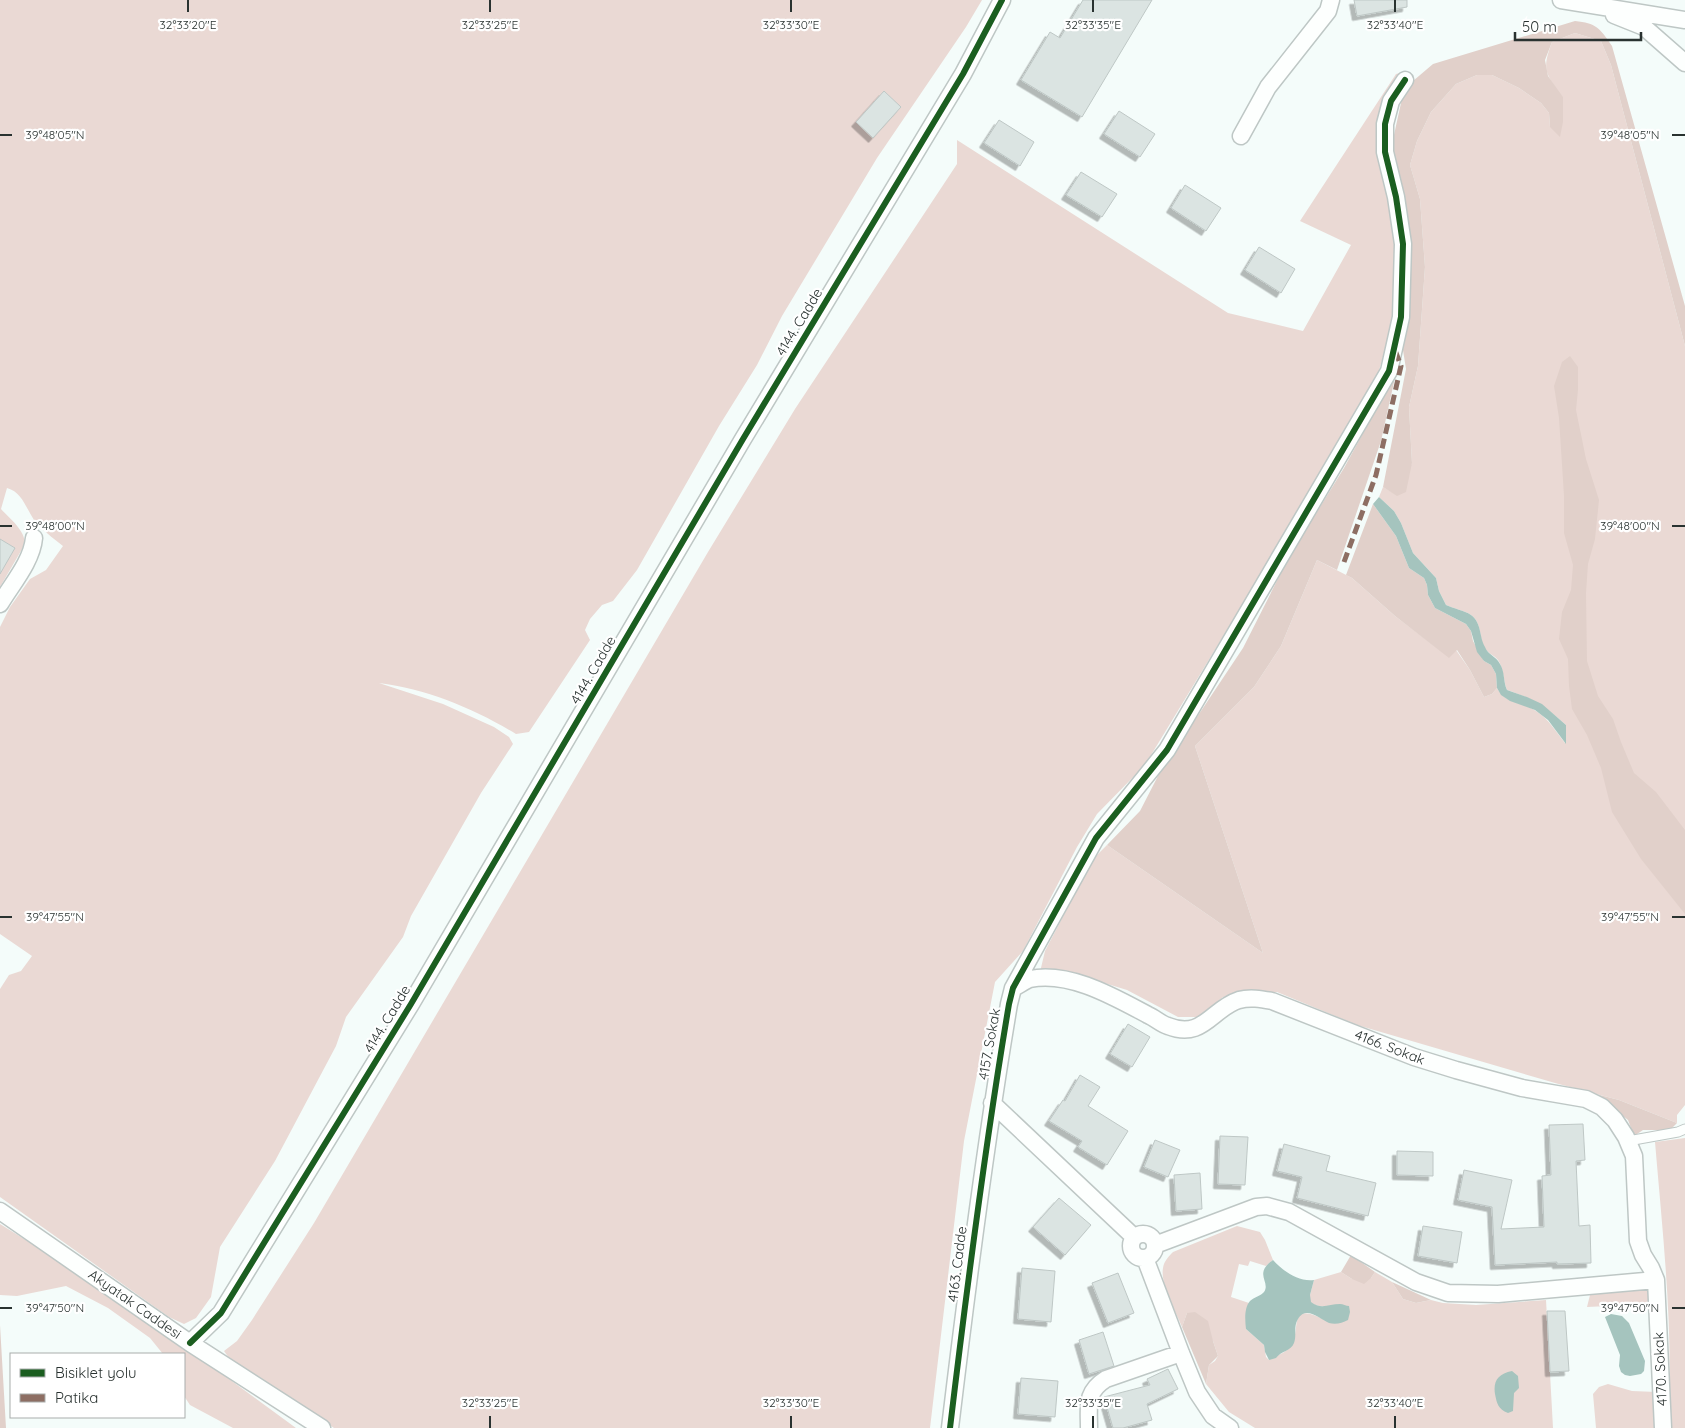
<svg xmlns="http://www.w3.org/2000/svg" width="1685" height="1428" font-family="Quicksand,sans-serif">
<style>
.green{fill:#ead9d4}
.forest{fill:#e1d0ca}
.water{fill:#a5c4be}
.building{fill:#dbe4e2;stroke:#bec7c5;filter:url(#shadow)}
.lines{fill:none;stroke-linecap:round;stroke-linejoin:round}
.lane-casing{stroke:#bec7c5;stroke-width:11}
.street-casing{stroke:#bec7c5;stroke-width:19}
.lane{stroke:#fdfffe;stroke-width:9}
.street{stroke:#fdfffe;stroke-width:16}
.quiet{stroke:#8d6e63;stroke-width:5;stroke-dasharray:10 5;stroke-linecap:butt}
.cycleway-casing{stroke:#fff;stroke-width:9}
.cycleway{stroke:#1b5e20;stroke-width:6}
.ticks{fill:none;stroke:#293230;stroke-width:2}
.labels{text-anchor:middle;stroke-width:4.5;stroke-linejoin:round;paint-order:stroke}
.street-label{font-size:14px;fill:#293230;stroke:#fff}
.ticks-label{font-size:12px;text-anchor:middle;fill:#293230;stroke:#fff;stroke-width:4.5;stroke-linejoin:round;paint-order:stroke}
</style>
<defs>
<filter id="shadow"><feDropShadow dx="-4.5" dy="4.5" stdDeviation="0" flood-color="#0004"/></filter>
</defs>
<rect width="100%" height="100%" fill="#f4fcfa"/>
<path class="green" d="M 0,0 L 982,0 L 966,27 L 877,158 L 782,316 L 757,365 L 719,426 L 637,570 L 613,601 L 602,605 L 590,619 L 585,630 L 590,640 L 529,732 L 516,734 C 475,709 427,689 379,683 L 443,704 L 494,727 L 509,737 L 513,744 L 481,793 L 411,916 L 403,937 L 346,1017 L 336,1046 L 275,1161 L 220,1247 L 211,1297 L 196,1318 L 184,1324 L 169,1317 L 0,1197 L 0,989 L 9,975 L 21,971 L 32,956 L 0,934 L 0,627 L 10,607 L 30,579 L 46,570 L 63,546 C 53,538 42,530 34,520 C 26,508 22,492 7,488 L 1,509 C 10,519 25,530 25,544 L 0,587 Z
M 1575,33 L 1601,41 L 1611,65 L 1685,346 L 1685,1105 L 1677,1115 L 1677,1123 L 1619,1100 L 1555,1083 L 1357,1025 L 1277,992 L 1223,997 L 1200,1017 L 1178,1017 L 1127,990 L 1062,970 L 1040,972 L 1045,951 L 1093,859 L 1107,845 L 1263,953 L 1195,746 L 1254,687 L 1281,646 L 1317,560 L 1352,578 L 1395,616 L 1449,657 L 1456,650 L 1470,670 L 1484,697 L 1492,694 L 1497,688 C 1506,705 1522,701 1536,711 C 1549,719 1556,732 1565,743 L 1566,725 C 1544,706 1534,699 1507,690 C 1503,680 1504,669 1498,660 C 1494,655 1488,654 1484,647 C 1479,637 1482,623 1471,615 C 1464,610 1454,609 1446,605 L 1439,591 L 1436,578 L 1413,553 L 1401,523 L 1394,511 L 1379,497 L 1383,487 L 1397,495 L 1412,463 L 1409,407 L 1418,366 L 1425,267 L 1420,199 L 1410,165 L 1417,141 L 1431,112 L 1456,84 L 1477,75 L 1492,75 L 1519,88 L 1541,103 L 1549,113 L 1550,127 L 1563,98 C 1546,74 1541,71 1552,42 Z
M 1407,71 L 1386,96 L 1392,203 L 1397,252 L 1395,315 L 1376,381 L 1346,434 L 1145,765 L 1097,814 L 1077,847 L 1023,951 L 995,982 L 964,1141 L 930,1428 L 334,1428 L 229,1358 L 224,1351 L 237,1341 L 252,1320 L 314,1223 L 708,552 L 795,409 L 957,164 L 957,140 L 1228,313 L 1303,331 L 1351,245 L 1300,221 L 1396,74 Z
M 1685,1138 L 1685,1428 L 1668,1428 C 1674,1333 1663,1237 1655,1142 Z
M 0,1224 L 29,1242 L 210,1365 L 296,1428 L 233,1428 L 190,1405 L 184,1396 L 184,1354 L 163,1354 L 150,1338 L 108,1308 L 66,1286 L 17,1296 L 0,1295 Z
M 1237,1226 L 1260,1232 L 1265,1240 L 1273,1260 L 1266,1266 L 1250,1261 L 1248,1266 L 1239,1264 L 1231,1297 L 1249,1303 L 1246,1314 L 1246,1329 L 1264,1345 L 1266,1357 L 1269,1360 C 1274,1357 1282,1354 1287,1350 C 1306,1335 1281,1295 1330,1323 L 1331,1306 C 1323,1307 1317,1307 1310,1302 L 1310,1295 L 1314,1280 L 1341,1272 L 1352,1279 L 1371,1278 L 1375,1272 L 1392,1282 L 1403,1299 L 1416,1303 L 1431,1300 L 1443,1303 L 1476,1305 L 1546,1300 L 1553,1428 L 1255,1428 L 1229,1412 L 1206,1384 L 1209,1365 L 1215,1361 L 1218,1356 L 1213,1341 L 1187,1313 L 1182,1327 C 1176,1312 1160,1284 1163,1268 C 1164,1261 1169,1256 1173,1252 Z
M 1648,1287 L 1652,1304 L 1587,1307 L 1591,1291 Z
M 1608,1384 L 1632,1391 L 1657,1392 L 1658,1428 L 1596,1428 L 1593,1394 L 1599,1387 Z"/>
<path class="forest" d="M 1575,21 C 1596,23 1600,28 1612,46 L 1685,306 L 1685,346 L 1611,65 L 1601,41 L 1575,33 L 1552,42 L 1545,60 L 1548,76 L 1563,97 L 1563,122 L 1560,137 L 1550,127 L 1549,113 L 1541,103 L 1519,88 L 1492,75 L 1477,75 L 1456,84 L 1431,112 L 1417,141 L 1410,165 L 1420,199 L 1425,267 L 1418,366 L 1409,407 L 1412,463 L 1406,492 L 1397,496 L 1383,487 L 1406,369 L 1402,344 L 1410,265 L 1398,170 L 1392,144 L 1403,94 L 1413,81 L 1433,64 Z
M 1570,356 L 1578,367 L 1578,390 L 1576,410 L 1586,459 L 1599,500 L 1595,539 L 1588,564 L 1586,593 L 1587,661 L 1598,696 L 1613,719 L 1621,742 L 1634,773 L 1656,792 L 1685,830 L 1685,914 L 1641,859 L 1612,812 L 1601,768 L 1587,735 L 1572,709 L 1569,686 L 1568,659 L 1559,639 L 1562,612 L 1571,590 L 1573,565 L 1564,533 L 1564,496 L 1559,418 L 1554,386 L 1562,362 Z
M 1396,373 L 1381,441 L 1337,570 L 1317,560 L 1281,646 L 1254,687 L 1195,746 L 1263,953 L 1107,845 L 1140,811 L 1159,774 L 1243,648 L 1288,559 L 1344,468 Z
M 1373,504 L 1396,536 L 1409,568 L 1424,578 L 1427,585 L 1428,595 L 1435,608 L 1466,624 L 1471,631 L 1473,641 L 1484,661 L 1491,665 L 1496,674 L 1497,688 L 1492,694 L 1484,697 L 1470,670 L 1457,650 L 1449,658 L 1395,616 L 1352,578 L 1346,575 Z
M 1596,1094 L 1619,1100 L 1677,1123 L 1670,1130 L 1643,1130 L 1634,1136 L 1628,1120 Z
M 1351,1255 L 1375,1272 L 1371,1278 L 1364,1284 L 1352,1279 L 1341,1272 Z
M 1392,1282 L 1431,1300 L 1416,1303 L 1403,1299 Z
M 1195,1312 L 1208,1321 L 1213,1341 L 1218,1356 L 1209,1365 L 1206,1384 L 1182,1327 L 1187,1313 Z
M 0,1325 L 6,1428 L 0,1428 Z"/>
<path class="water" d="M 1379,497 L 1394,511 L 1401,523 L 1413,553 L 1436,578 L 1439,591 L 1446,605 C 1454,609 1464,610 1471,615 C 1482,623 1479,637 1485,647 C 1488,655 1496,656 1500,664 C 1505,672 1503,681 1507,690 L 1527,697 L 1542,704 L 1566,725 L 1566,744 L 1548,720 L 1535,710 L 1510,701 L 1501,695 L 1497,688 L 1496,674 L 1491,665 L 1484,661 L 1477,652 L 1471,631 L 1466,624 L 1435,608 L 1428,595 L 1427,585 L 1424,578 L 1409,568 L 1396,536 L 1373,504 Z
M 1273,1260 C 1283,1271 1298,1282 1314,1280 L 1310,1295 L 1311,1302 C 1321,1310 1329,1304 1340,1304 C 1343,1304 1346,1306 1349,1306 L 1350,1312 L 1348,1320 C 1342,1323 1336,1325 1329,1323 C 1320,1319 1306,1305 1298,1319 C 1293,1327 1297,1335 1294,1343 C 1291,1351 1281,1351 1276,1358 L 1269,1360 L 1265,1352 L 1264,1345 L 1246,1329 C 1245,1320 1244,1308 1250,1301 C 1254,1297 1261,1296 1264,1292 C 1271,1282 1253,1274 1273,1260 Z
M 1611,1314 L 1622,1316 L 1629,1323 L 1645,1361 L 1644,1371 L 1641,1374 L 1630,1376 L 1625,1375 L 1621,1372 L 1619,1366 L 1620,1355 L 1605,1317 Z
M 1512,1371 L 1518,1376 L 1519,1388 L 1514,1393 L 1513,1411 L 1508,1413 C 1498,1409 1497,1404 1495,1394 C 1493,1381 1498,1374 1512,1371 Z"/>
<path class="building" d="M 1083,0 L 1152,0 L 1082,117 L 1021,80 L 1050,32 L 1060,38 Z
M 1354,0 L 1407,0 L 1407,7 L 1357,16 Z
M 884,91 L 901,107 L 873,138 L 856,122 Z
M 1119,111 L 1155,134 L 1140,157 L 1104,134 Z
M 999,120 L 1034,142 L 1020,166 L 984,143 Z
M 1081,172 L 1117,194 L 1102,217 L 1066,195 Z
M 1185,185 L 1221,208 L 1206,231 L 1171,208 Z
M 1259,247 L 1295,269 L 1281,293 L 1245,270 Z
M 0,539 L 15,548 L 0,574 Z
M 1128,1024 L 1150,1037 L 1132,1067 L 1110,1054 Z
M 1080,1075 L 1100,1087 L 1088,1106 L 1128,1131 L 1107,1165 L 1078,1147 L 1082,1141 L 1049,1121 L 1063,1100 L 1065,1101 Z
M 1583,1124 L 1585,1160 L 1576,1161 L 1579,1226 L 1590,1225 L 1591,1263 L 1557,1264 L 1557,1262 L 1495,1265 L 1492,1207 L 1458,1200 L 1464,1170 L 1512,1180 L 1501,1229 L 1544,1227 L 1542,1176 L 1551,1175 L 1549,1125 Z
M 1220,1136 L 1248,1137 L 1245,1185 L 1218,1184 Z
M 1155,1140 L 1180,1150 L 1168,1177 L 1144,1167 Z
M 1284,1144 L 1330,1156 L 1326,1171 L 1376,1183 L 1368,1216 L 1297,1198 L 1302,1177 L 1277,1171 Z
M 1397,1151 L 1433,1152 L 1433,1176 L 1397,1175 Z
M 1200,1173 L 1202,1209 L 1176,1211 L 1174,1175 Z
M 1059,1198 L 1091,1225 L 1065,1255 L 1033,1227 Z
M 1423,1226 L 1462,1232 L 1457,1263 L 1418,1256 Z
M 1022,1268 L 1055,1271 L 1051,1322 L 1018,1319 Z
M 1118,1273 L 1134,1313 L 1108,1323 L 1092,1283 Z
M 1547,1311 L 1565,1311 L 1569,1371 L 1550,1372 Z
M 1103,1332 L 1114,1366 L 1089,1374 L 1079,1340 Z
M 1168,1369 L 1178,1389 L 1147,1404 L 1152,1420 L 1123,1428 L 1113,1428 L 1104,1397 L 1150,1385 L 1147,1379 Z
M 1021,1378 L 1058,1381 L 1055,1417 L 1018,1414 Z"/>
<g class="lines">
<defs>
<path id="lane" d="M 1628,1141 L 1678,1132 L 1685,1129"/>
<path id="street" d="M 1561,0 L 1685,20
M 1614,15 L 1644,27 L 1685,63
M 1241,136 L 1268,87 L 1328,11 L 1331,0
M 0,604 C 12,584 32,561 34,538
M 1013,988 C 1018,986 1024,981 1030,979 C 1070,971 1114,997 1148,1015 C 1155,1018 1161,1024 1168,1026 C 1203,1040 1211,1009 1239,1000 C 1250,997 1261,999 1272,1001 L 1414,1057 L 1456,1070 L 1522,1088 L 1586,1099 L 1602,1107 L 1615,1120 L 1626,1137 L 1634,1156 L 1638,1241 L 1643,1255 L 1651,1268 L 1656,1280 L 1663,1428
M 992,1103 L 1134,1237
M 0,1211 L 190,1343 L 322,1428
M1131 1246a12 12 0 1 1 24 0a12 12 0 1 1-24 0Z
M 1155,1245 L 1256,1207 L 1267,1206 L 1289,1212 L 1416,1282 L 1448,1293 L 1498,1294 L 1656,1280
M 1145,1258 L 1181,1353 L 1197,1392 L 1213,1416 L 1230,1428
M 190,1343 L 221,1313 L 411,1004 L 743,439 L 963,74 L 1002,0
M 950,1428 C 967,1286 985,1145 1009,1004 L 1013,988 L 1096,838 L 1167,750 L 1389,371 L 1401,317 L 1403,244 L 1396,197 L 1385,152 L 1385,124 L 1391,101 L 1405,80
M 1089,1428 C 1089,1406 1085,1392 1106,1379 L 1181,1353"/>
</defs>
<use href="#lane" class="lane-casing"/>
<use href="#street" class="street-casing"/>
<use href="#lane" class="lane"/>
<use href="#street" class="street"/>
<path class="quiet" d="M 1344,562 L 1376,475 L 1401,366 L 1395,350"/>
<defs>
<path id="cycleway" d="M 190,1343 L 221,1313 L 411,1004 L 743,439 L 963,74 L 1002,0
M 950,1428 C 967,1286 985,1145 1009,1004 L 1013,988 L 1096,838 L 1167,750 L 1389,371 L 1401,317 L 1403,244 L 1396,197 L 1385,152 L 1385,124 L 1391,101 L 1405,80"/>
</defs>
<use href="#cycleway" class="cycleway-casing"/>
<use href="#cycleway" class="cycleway"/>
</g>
<path class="ticks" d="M 188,0 L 188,12M 490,0 L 490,12M 791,0 L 791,12M 1093,0 L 1093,12M 1395,0 L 1395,12M 0,135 L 12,135M 1672,135 L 1685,135M 0,526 L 12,526M 1672,526 L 1685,526M 0,917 L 12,917M 1672,917 L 1685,917M 0,1308 L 12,1308M 1672,1308 L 1685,1308M 490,1416 L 490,1428M 791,1416 L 791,1428M 1093,1416 L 1093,1428M 1395,1416 L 1395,1428"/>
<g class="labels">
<g class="street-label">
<text transform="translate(799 322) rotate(-59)" y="5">4144. Cadde</text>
<text transform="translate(593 670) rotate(-60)" y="5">4144. Cadde</text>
<text transform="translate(387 1019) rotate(-59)" y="5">4144. Cadde</text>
<text transform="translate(989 1044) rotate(-80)" y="5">4157. Sokak</text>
<text transform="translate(1390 1047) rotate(21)" y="5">4166. Sokak</text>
<text transform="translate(957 1264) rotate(-83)" y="5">4163. Cadde</text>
<text transform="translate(135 1304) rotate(35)" y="5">Akyatak Caddesi</text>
<text transform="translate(1660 1369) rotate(-93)" y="5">4170. Sokak</text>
</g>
</g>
<g class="ticks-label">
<text x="188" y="29">32°33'20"E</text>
<text x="490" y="29">32°33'25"E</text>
<text x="791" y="29">32°33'30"E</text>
<text x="1093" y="29">32°33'35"E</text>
<text x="1395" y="29">32°33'40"E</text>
<text x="55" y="139">39°48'05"N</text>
<text x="1630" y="139">39°48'05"N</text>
<text x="55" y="530">39°48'00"N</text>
<text x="1630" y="530">39°48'00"N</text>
<text x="55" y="921">39°47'55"N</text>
<text x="1630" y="921">39°47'55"N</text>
<text x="55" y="1312">39°47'50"N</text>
<text x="1630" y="1312">39°47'50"N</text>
<text x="490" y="1407">32°33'25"E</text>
<text x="791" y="1407">32°33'30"E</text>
<text x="1093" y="1407">32°33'35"E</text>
<text x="1395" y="1407">32°33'40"E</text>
</g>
<rect x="10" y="1353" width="175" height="65" fill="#ffffff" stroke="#a9adac"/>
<rect x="20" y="1369" width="25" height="8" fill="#1b5e20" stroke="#a9adac"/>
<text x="55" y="1378" font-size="15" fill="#293230">Bisiklet yolu</text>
<rect x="20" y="1394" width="25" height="8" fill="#8d6e63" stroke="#a9adac"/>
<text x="55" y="1403" font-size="15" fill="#293230">Patika</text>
<path d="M1515 32v8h126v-8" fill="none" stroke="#293230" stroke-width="2.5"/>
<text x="1522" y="32" font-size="15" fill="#293230" stroke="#ffffff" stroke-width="4" paint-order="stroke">50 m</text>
</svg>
